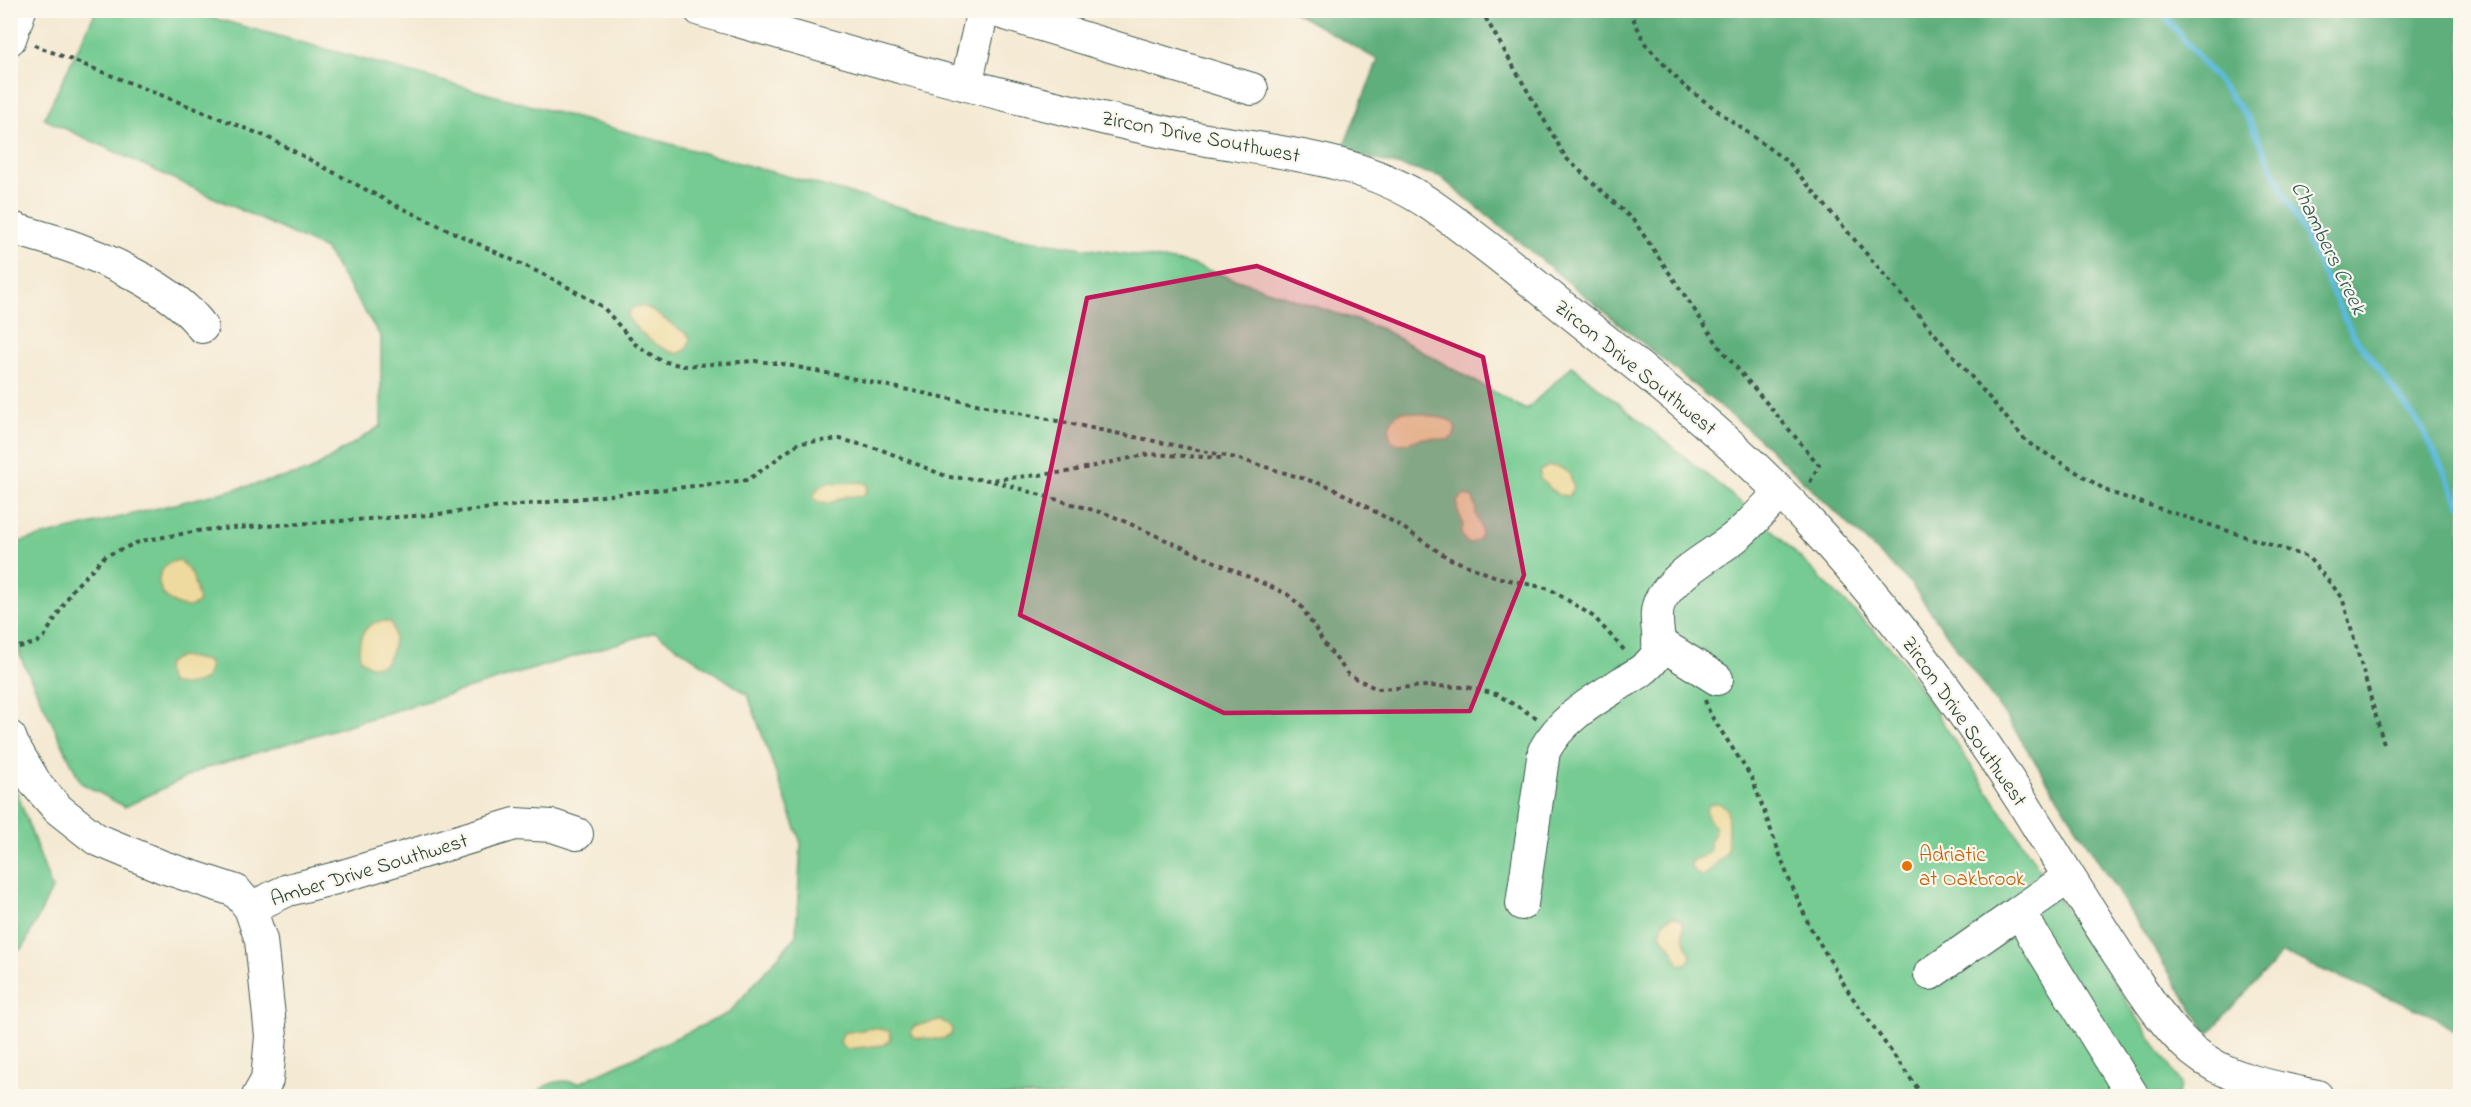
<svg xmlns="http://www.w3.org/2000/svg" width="2471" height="1107" font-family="'Indie Flower',sans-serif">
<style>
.green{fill:#74cb91;stroke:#4a8462;stroke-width:1.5}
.forest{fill:#5faf7b;stroke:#3f7658;stroke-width:1.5}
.sand{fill:#eeda9e;stroke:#868c69;stroke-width:1.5}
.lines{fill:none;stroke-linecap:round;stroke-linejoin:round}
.stream{stroke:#5cb9da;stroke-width:6}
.minor-casing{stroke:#3f574c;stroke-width:34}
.path{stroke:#3f574c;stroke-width:4;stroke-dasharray:4.5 4.5;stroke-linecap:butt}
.minor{stroke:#fff;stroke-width:32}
.marked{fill:#c2185b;fill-opacity:0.2;stroke:#c2185b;stroke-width:4.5;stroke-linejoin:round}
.food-dot{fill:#e8710a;stroke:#fbf7ec;stroke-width:2}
.labels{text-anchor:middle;stroke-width:4.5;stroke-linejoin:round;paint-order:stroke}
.street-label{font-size:21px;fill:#1f3d34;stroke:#fbf7ec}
.food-label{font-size:21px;fill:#c56008;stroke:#fbf7ec;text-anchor:start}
.water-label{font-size:22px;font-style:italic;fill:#2e5c5e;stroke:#fbf7ec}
</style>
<rect width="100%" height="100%" fill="#fbf7ec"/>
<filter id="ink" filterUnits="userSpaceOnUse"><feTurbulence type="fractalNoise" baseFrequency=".0167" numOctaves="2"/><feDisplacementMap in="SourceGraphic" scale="12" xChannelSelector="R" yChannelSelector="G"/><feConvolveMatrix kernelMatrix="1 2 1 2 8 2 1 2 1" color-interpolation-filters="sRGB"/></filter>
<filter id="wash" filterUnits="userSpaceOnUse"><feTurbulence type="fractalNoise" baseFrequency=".008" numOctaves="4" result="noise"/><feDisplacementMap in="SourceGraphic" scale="24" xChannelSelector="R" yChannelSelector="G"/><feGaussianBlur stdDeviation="1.35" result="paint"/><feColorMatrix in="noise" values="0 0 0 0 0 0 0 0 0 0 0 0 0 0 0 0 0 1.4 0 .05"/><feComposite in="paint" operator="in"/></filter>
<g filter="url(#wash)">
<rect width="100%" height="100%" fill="#f4e9d2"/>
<path class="green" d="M 96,11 L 188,11 L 1008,237 L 1187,263 L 1382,329 L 1526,410 L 1572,366 L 1760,518 L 1898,655 L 2181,1084 L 2177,1096 L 534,1096 C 547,1081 561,1079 579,1083 L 729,1013 L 796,936 L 801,843 L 748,695 L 655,632 L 203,769 L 125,807 L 81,783 L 20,656 L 11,597 L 10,544 L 310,471 L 381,426 L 381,337 L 325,249 L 44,119 Z
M 11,776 L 52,889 L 23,948 L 11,952 Z"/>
<path class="forest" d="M 1292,11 L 2460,11 L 2460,1035 L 2433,1016 L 2282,953 L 2208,1034 L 2013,727 L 1911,584 L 1757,437 L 1439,176 L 1342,151 L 1378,60 Z"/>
<path class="sand" d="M 641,306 L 648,308 L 688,335 L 690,339 L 687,349 L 678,354 C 659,349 639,334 628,318 L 628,313 L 633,307 Z
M 1401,411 C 1406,411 1444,418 1449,420 C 1452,422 1453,424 1456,427 L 1454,436 L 1448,440 C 1440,440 1433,437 1425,438 C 1411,440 1389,455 1389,430 C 1389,421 1394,416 1401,411 Z
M 1548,466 L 1559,467 L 1569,473 L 1574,488 L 1569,496 L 1558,495 L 1540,479 L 1540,471 Z
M 830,482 C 842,484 853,481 865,483 L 868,487 C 863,502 855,494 844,497 C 833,501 828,507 816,501 L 813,496 L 819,487 Z
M 1464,495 L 1472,497 C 1476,503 1475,506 1476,513 C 1478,524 1485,527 1479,539 L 1470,544 L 1466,542 L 1461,534 L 1463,523 L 1457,509 L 1457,501 Z
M 180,560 L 192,574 L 199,601 C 186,619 146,592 163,569 C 168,563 172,561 180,560 Z
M 383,621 L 390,622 C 398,633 393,657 383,665 L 370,666 L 360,659 C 357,641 363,622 383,621 Z
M 187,657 L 207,661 L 210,666 L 206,679 C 196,684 181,687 170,683 L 166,670 L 167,664 L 176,658 Z
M 1713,803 L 1719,803 L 1727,809 C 1728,812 1728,849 1727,852 C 1726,856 1721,858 1718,862 C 1708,872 1703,885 1690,866 L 1694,859 L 1704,856 L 1710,850 L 1710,841 C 1722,825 1710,827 1706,812 L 1709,805 Z
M 1673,916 L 1683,921 L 1683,936 L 1691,956 L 1688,963 L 1679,965 L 1673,950 L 1660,934 L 1664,921 Z
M 941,1020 L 952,1028 L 951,1035 L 943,1039 L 915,1038 L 910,1033 L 914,1026 Z
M 873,1028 L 890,1031 L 891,1039 L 884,1045 L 847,1049 L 840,1043 L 843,1033 Z"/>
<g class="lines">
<path class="stream" d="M 2160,10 L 2248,118 L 2352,333 L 2422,428 L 2460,504"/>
</g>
</g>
<g filter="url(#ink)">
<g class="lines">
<defs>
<path id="minor" d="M 700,10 C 825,46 950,83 1076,112 C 1120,122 1163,133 1207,140 C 1284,153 1364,159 1431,205 C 1481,240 1529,280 1577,318 C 1658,382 1738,445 1808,521 C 1890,608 1961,705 2025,806 C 2056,856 2086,905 2118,954 C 2141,988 2162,1024 2193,1051 C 2228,1080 2274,1087 2317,1096
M 992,10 L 1252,89
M 10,39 L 20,10
M 966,85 L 983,10
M 10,227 C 25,233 40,236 55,241 C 101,256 174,288 202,327
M 1658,642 L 1717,679
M 10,737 L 13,745 L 36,784 L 58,809 L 96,839 L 163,867 L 236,891 L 250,908 L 261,940 L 271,1036 L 267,1080 L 258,1096
M 2069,877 L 2020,911 L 2033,935 L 2133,1096
M 1522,904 L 1544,751 C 1562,718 1592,702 1623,682 C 1634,676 1648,668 1655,657 C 1665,641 1650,618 1661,599 C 1678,572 1709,557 1734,538 C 1751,525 1765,507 1780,493
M 250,908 L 288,890 L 336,878 L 515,824 L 553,826 L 577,834
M 1930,974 L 2020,911"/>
</defs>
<use href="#minor" class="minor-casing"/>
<path class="path" d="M 1481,10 L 1566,158 L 1634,221 L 1721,349 L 1819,465 L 1808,486
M 1629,10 L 1646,45 L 1684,86 L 1789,163 L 2027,442 L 2109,492 L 2308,557 L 2342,597 L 2385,748
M 34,45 L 267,137 L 393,204 L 553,279 L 603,307 L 635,344 L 662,361 L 683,366 L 755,361 L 783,364 L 1236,458 L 1331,487 L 1399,525 L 1448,558 L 1496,577 L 1550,589 L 1594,617 L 1626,652
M 993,481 L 1110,515 L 1287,594 L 1301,606 L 1326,646 L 1349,675 L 1377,689 L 1428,686 L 1466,687 L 1496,694 L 1537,718
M 10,649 L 36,643 L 44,637 L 73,589 L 105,556 L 141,541 L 204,530 L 429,515 L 748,480 L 799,443 L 840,439 L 882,450 L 948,477 L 990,480 L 1067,472 L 1149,454 L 1222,458
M 1705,700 L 1710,714 L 1752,778 L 1788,877 L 1810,927 L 1850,994 L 1923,1096
M 1325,1096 L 1333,1096"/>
<use href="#minor" class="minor"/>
</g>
</g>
<path class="marked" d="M 1257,266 L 1483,357 L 1524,575 L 1470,711 L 1224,713 L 1020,615 L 1087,298 Z"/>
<circle class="food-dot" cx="1907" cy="866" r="6"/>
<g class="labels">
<g class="street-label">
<text transform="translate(1201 136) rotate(11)" y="7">Zircon Drive Southwest</text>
<text transform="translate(1636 367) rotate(39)" y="7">Zircon Drive Southwest</text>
<text transform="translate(1965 721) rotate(55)" y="7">Zircon Drive Southwest</text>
<text transform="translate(369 869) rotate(-17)" y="7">Amber Drive Southwest</text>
</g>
<g class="food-label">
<text x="1919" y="861">Adriatic<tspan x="1919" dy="24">at Oakbrook</tspan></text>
</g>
<g class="water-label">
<text transform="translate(2330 247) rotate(64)" y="8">Chambers Creek</text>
</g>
</g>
<rect width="2471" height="1107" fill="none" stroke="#fbf7ec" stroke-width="36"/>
</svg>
